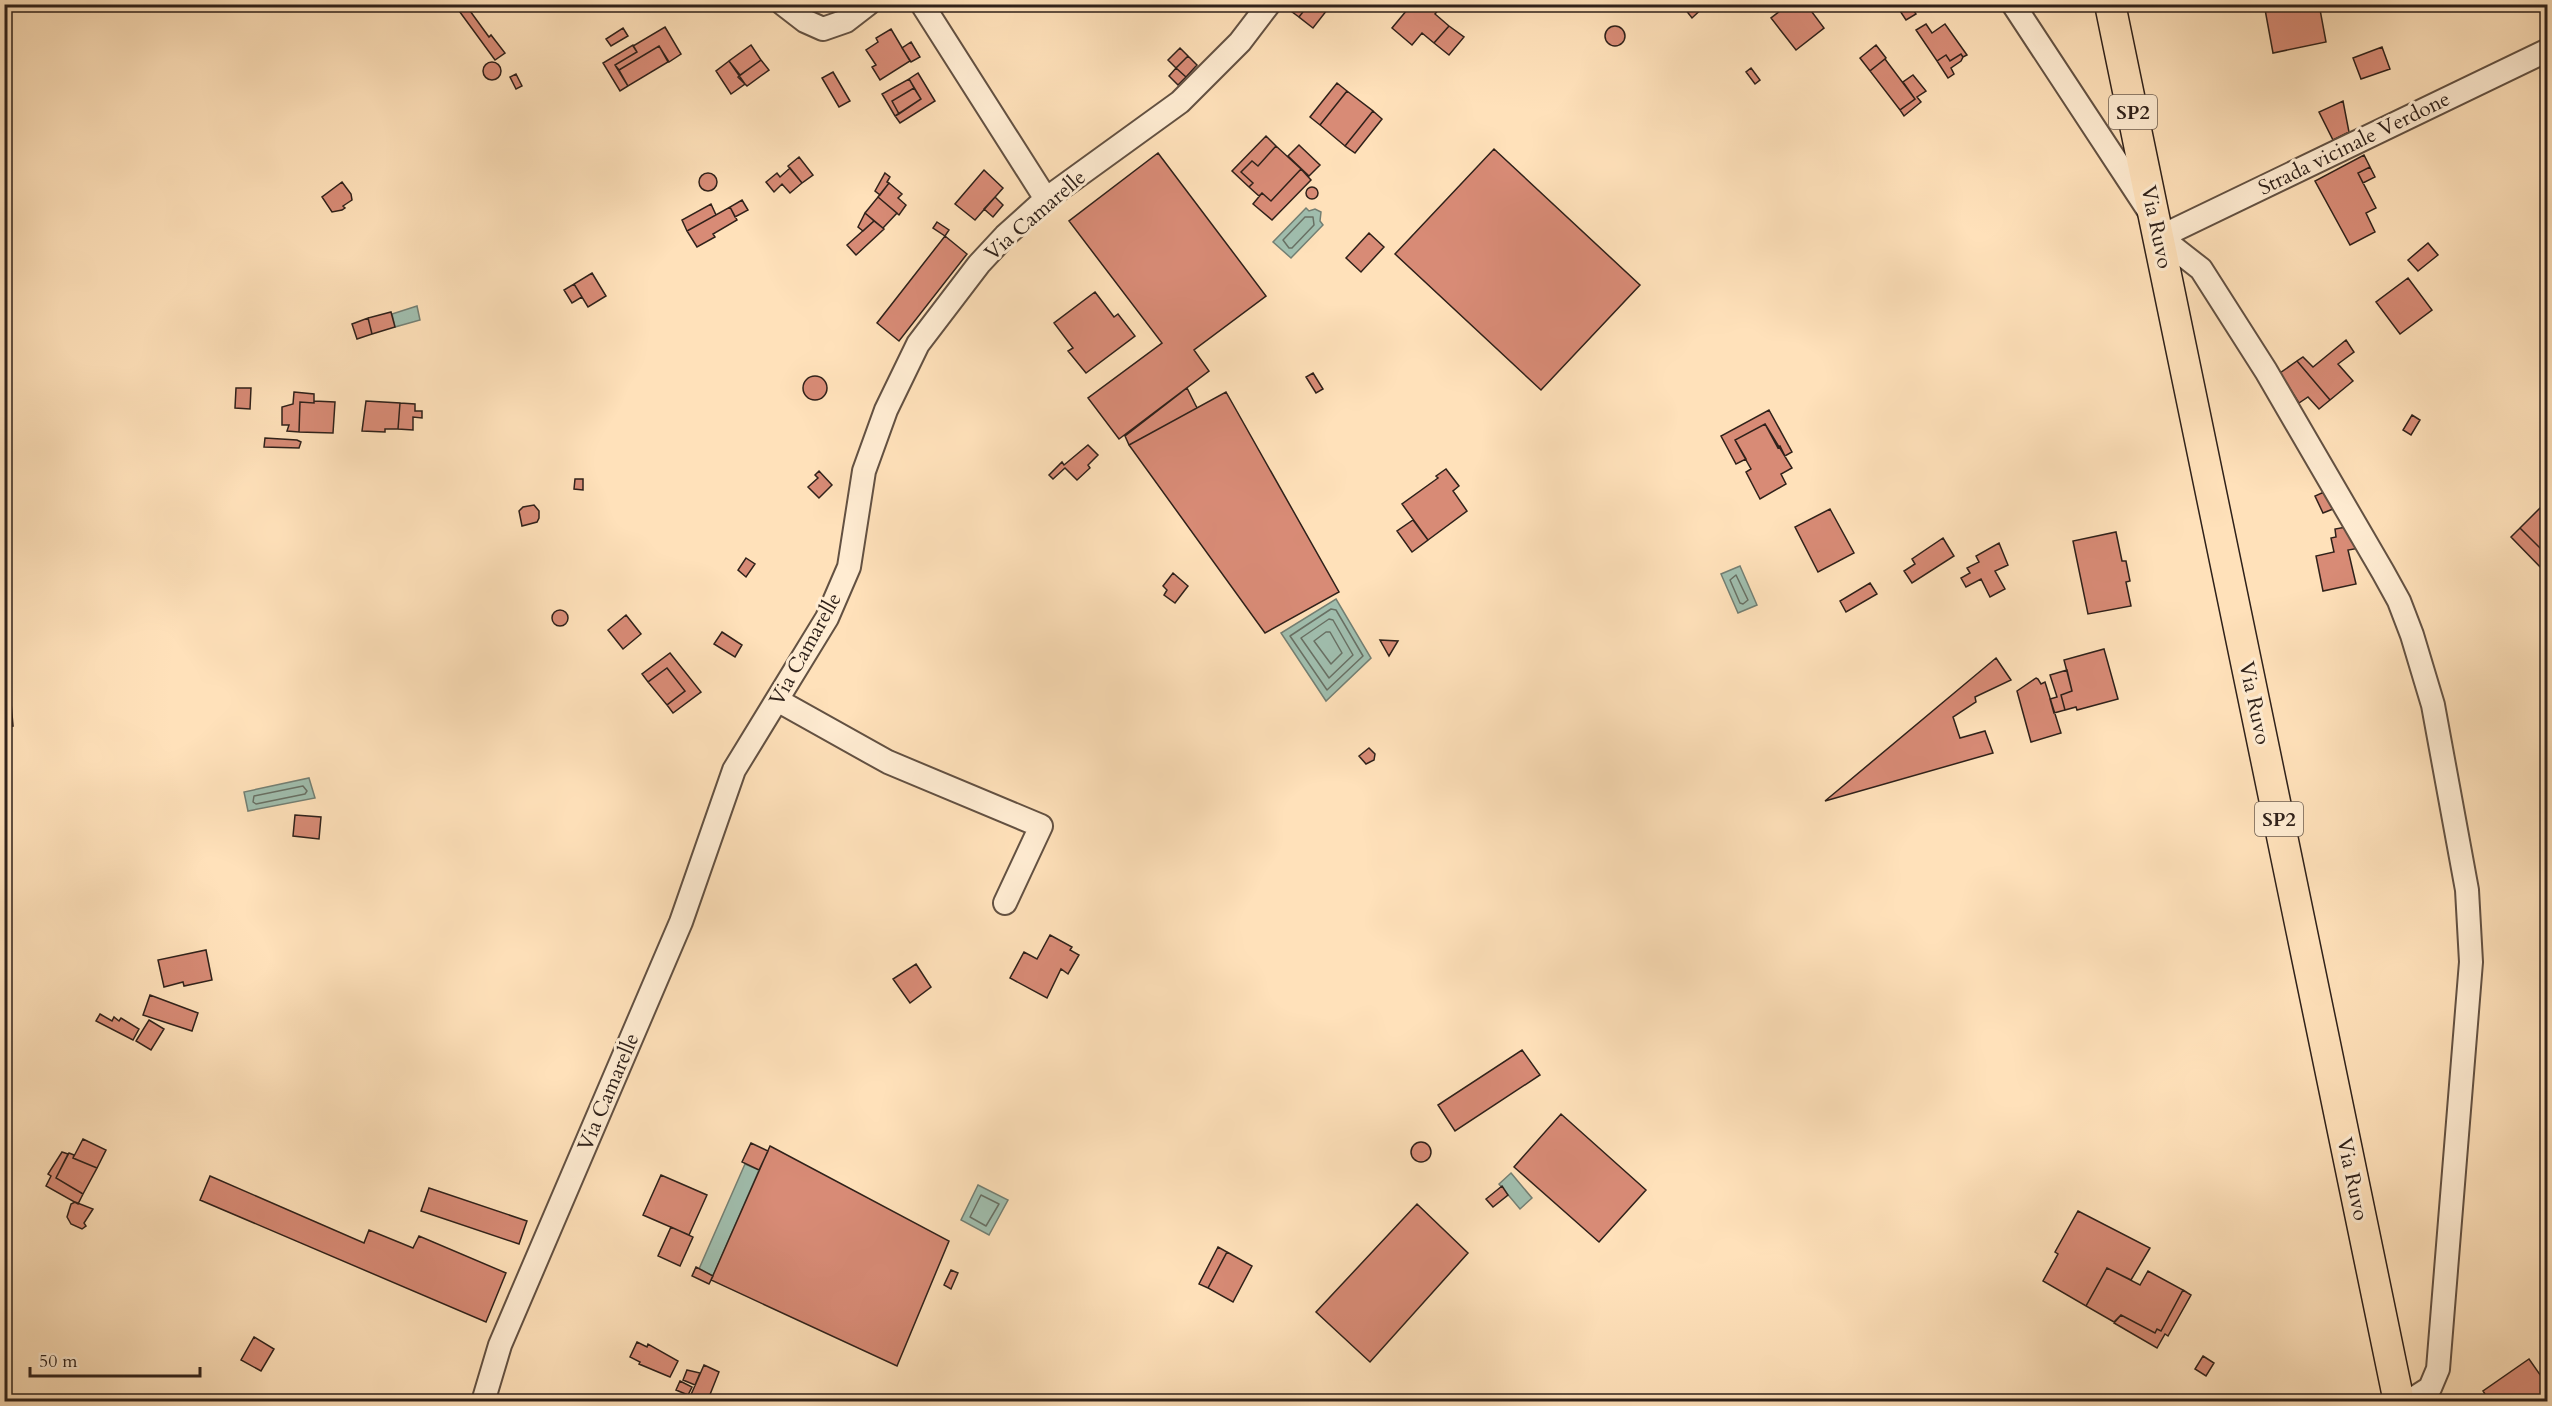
<svg xmlns="http://www.w3.org/2000/svg" width="2552" height="1406" font-family="Cardo,serif">
<style>
.water{fill:#a0beae;stroke:#737f73;stroke-width:1.5}
.lines{fill:none;stroke-linecap:round;stroke-linejoin:round}
.shore{stroke:#687064;stroke-width:1.5}
.building{fill:#d88b76;stroke:#2f211a;stroke-width:1.5}
.minor-casing{stroke:#635142;stroke-width:26}
.major-casing{stroke:#2f211a;stroke-width:33}
.minor{stroke:#ffecd2;stroke-width:22}
.major{stroke:#ffe1ba;stroke-width:30}
.labels{text-anchor:middle;stroke-width:6;stroke-linejoin:round;paint-order:stroke}
.shield{fill:#ffecd2;stroke:#6d5e51;stroke-width:1.5}
.shield-label{font-size:20px;font-weight:bold;fill:#2f211a}
.street-label{font-size:21px;fill:#2f211a;stroke:#ffecd2}
</style>
<rect width="100%" height="100%" fill="#ffe1ba"/>
<filter id="stains"><feTurbulence type="fractalNoise" baseFrequency=".00333" numOctaves="4"/><feColorMatrix values="0 0 0 0 .2 0 0 0 0 .09 0 0 0 0 .02 0 0 0 .5 -.17"/></filter>
<radialGradient id="worn" r=".72"><stop offset=".6" stop-color="#630" stop-opacity="0"/><stop offset="1" stop-color="#630" stop-opacity=".3"/></radialGradient>
<path class="water" d="M 1306,208 L 1309,211 L 1315,209 L 1321,212 L 1320,221 L 1323,225 L 1291,258 L 1273,242 Z
M 417,306 L 420,320 L 395,327 L 392,314 Z
M 1740,566 L 1757,605 L 1738,613 L 1721,574 Z
M 1336,599 L 1371,658 L 1326,701 L 1281,633 Z
M 309,778 L 315,798 L 248,811 L 244,792 Z
M 745,1164 L 759,1170 L 713,1276 L 699,1269 Z
M 1511,1173 L 1532,1198 L 1520,1209 L 1499,1184 Z
M 978,1185 L 1008,1200 L 989,1235 L 961,1220 Z"/>
<g class="lines">
<path class="shore" d="M 1305,217 L 1313,217 L 1314,225 L 1292,248 L 1289,248 L 1283,240 Z
M 1736,575 L 1748,600 L 1743,604 L 1740,603 L 1730,580 Z
M 1331,609 L 1336,610 L 1363,656 L 1327,690 L 1290,636 Z
M 1329,619 L 1333,620 L 1353,655 L 1329,678 L 1301,638 Z
M 1326,632 L 1330,632 L 1342,653 L 1331,664 L 1314,641 Z
M 303,786 L 307,791 L 305,794 L 256,804 L 253,802 L 254,796 Z
M 981,1195 L 999,1204 L 986,1226 L 970,1217 Z"/>
</g>
<path class="building" d="M 454,4 L 465,4 L 489,37 L 491,35 L 505,53 L 495,60 Z
M 1285,4 L 1309,4 L 1299,17 L 1284,6 Z
M 1309,4 L 1331,5 L 1313,28 L 1299,17 Z
M 1412,4 L 1443,4 L 1435,14 L 1449,26 L 1434,43 L 1422,33 L 1412,45 L 1392,28 Z
M 1681,4 L 1707,4 L 1692,18 Z
M 1789,4 L 1806,4 L 1824,28 L 1796,50 L 1771,18 Z
M 1903,4 L 1909,4 L 1916,14 L 1906,20 L 1898,8 Z
M 2264,4 L 2319,4 L 2326,42 L 2273,53 Z
M 1926,24 L 1932,33 L 1945,24 L 1967,55 L 1963,57 L 1961,54 L 1950,61 L 1946,55 L 1937,61 L 1916,30 Z
M 1449,26 L 1464,37 L 1449,55 L 1434,43 Z
M1605 36a10 10 0 1 1 20 0a10 10 0 1 1-20 0Z
M 665,27 L 681,54 L 669,62 L 659,46 L 619,70 L 615,65 L 637,52 L 633,46 Z
M 623,28 L 628,36 L 611,46 L 606,39 Z
M 891,29 L 910,61 L 880,80 L 872,67 L 876,65 L 866,50 L 878,42 L 876,38 Z
M 911,42 L 920,57 L 911,62 L 902,48 Z
M 633,45 L 637,52 L 615,65 L 628,86 L 620,91 L 603,63 Z
M 751,45 L 761,60 L 740,75 L 729,61 Z
M 1876,45 L 1886,58 L 1870,71 L 1860,58 Z
M 659,46 L 668,62 L 628,86 L 619,70 Z
M 2382,47 L 2390,69 L 2361,79 L 2353,58 Z
M 1180,48 L 1188,56 L 1176,68 L 1168,60 Z
M 1961,54 L 1963,57 L 1961,61 L 1951,68 L 1954,74 L 1948,78 L 1937,61 L 1946,55 L 1950,61 Z
M 1188,56 L 1197,65 L 1186,77 L 1176,68 Z
M 1885,59 L 1915,99 L 1900,110 L 1870,71 Z
M 761,60 L 769,70 L 747,86 L 738,77 Z
M 729,61 L 745,84 L 731,94 L 716,71 Z
M483 71a9 9 0 1 1 18 0a9 9 0 1 1-18 0Z
M 1176,68 L 1186,77 L 1178,85 L 1169,76 Z
M 1751,68 L 1760,80 L 1755,84 L 1746,72 Z
M 833,72 L 850,101 L 839,107 L 822,78 Z
M 918,73 L 935,101 L 900,123 L 895,116 L 921,99 L 909,79 Z
M 516,74 L 522,86 L 516,89 L 510,77 Z
M 1913,75 L 1926,91 L 1917,97 L 1921,102 L 1904,116 L 1900,110 L 1915,99 L 1903,82 Z
M 909,79 L 914,88 L 892,101 L 899,114 L 895,116 L 882,94 Z
M 1337,83 L 1347,91 L 1320,125 L 1310,117 Z
M 914,88 L 921,99 L 899,114 L 892,101 Z
M 1347,91 L 1373,111 L 1345,146 L 1320,125 Z
M 2343,101 L 2349,132 L 2333,140 L 2319,112 Z
M 1373,111 L 1382,119 L 1355,153 L 1345,146 Z
M 1266,136 L 1276,146 L 1258,166 L 1252,161 L 1241,172 L 1253,183 L 1249,187 L 1232,171 Z
M 1299,145 L 1320,165 L 1309,176 L 1288,156 Z
M 1276,146 L 1301,169 L 1271,201 L 1262,193 L 1259,196 L 1249,187 L 1253,183 L 1241,172 L 1252,161 L 1258,166 Z
M 1494,149 L 1640,285 L 1541,390 L 1395,254 Z
M 1158,153 L 1266,296 L 1194,350 L 1209,371 L 1119,439 L 1088,398 L 1162,343 L 1069,221 Z
M 2364,155 L 2370,167 L 2358,173 L 2376,208 L 2366,213 L 2375,232 L 2350,245 L 2315,181 Z
M 799,157 L 813,175 L 802,183 L 788,166 Z
M 2370,167 L 2375,177 L 2363,183 L 2358,173 Z
M 790,168 L 802,183 L 790,193 L 782,184 L 774,192 L 766,182 L 777,173 L 780,177 Z
M 1301,169 L 1311,180 L 1272,220 L 1253,204 L 1262,193 L 1271,201 Z
M 984,170 L 1003,188 L 975,220 L 955,204 Z
M699 182a9 9 0 1 1 18 0a9 9 0 1 1-18 0Z
M 885,173 L 890,177 L 887,182 L 889,183 L 880,195 L 875,191 Z
M 342,182 L 351,194 L 352,200 L 343,206 L 345,208 L 342,210 L 332,212 L 322,197 Z
M 889,183 L 902,194 L 898,198 L 906,205 L 899,215 L 878,197 Z
M1306 193a6 6 0 1 1 12 0a6 6 0 1 1-12 0Z
M 878,197 L 897,213 L 883,228 L 865,213 Z
M 995,197 L 1003,205 L 993,217 L 984,209 Z
M 742,200 L 748,210 L 735,217 L 730,207 Z
M 711,204 L 716,215 L 687,231 L 682,220 Z
M 730,207 L 737,220 L 713,234 L 715,237 L 697,247 L 687,231 Z
M 865,213 L 874,221 L 863,231 L 858,227 Z
M 874,221 L 884,229 L 856,255 L 847,245 Z
M 937,222 L 949,230 L 945,236 L 933,228 Z
M 1369,233 L 1384,247 L 1361,272 L 1346,258 Z
M 945,236 L 967,254 L 899,341 L 877,323 Z
M 2428,243 L 2438,255 L 2418,271 L 2408,260 Z
M 592,273 L 606,296 L 588,307 L 574,284 Z
M 2408,278 L 2432,310 L 2400,334 L 2376,302 Z
M 574,284 L 582,297 L 572,303 L 564,290 Z
M 1095,292 L 1114,317 L 1118,314 L 1135,336 L 1086,373 L 1068,351 L 1073,348 L 1054,323 Z
M 391,312 L 395,327 L 372,334 L 368,318 Z
M 368,318 L 372,334 L 357,339 L 352,324 Z
M 2346,340 L 2354,352 L 2338,364 L 2353,381 L 2330,400 L 2297,361 L 2303,357 L 2313,367 Z
M 2297,361 L 2330,400 L 2319,409 L 2308,397 L 2299,403 L 2280,373 Z
M 1313,373 L 1323,389 L 1316,393 L 1306,377 Z
M803 388a12 12 0 1 1 24 0a12 12 0 1 1-24 0Z
M 236,388 L 251,388 L 250,409 L 235,408 Z
M 1187,388 L 1197,408 L 1129,445 L 1125,436 Z
M 294,392 L 314,394 L 314,403 L 300,402 L 299,432 L 287,431 L 289,425 L 282,425 L 282,407 L 293,404 Z
M 1226,392 L 1339,592 L 1265,633 L 1129,445 Z
M 314,401 L 335,402 L 333,433 L 299,432 L 300,402 L 314,403 Z
M 366,401 L 400,403 L 398,429 L 385,429 L 385,432 L 362,431 Z
M 400,403 L 415,404 L 415,411 L 422,411 L 422,418 L 413,417 L 413,430 L 398,429 Z
M 1769,410 L 1792,452 L 1785,456 L 1780,446 L 1778,448 L 1765,424 L 1735,440 L 1746,459 L 1736,464 L 1721,436 Z
M 2412,415 L 2420,420 L 2411,435 L 2403,430 Z
M 1765,424 L 1792,468 L 1781,474 L 1786,484 L 1760,499 L 1746,472 L 1751,469 L 1735,440 Z
M 265,438 L 297,440 L 301,442 L 299,448 L 264,447 Z
M 1088,445 L 1098,455 L 1088,465 L 1090,468 L 1077,480 L 1065,468 L 1053,479 L 1049,475 L 1062,462 L 1064,465 Z
M 1446,469 L 1459,486 L 1453,491 L 1467,511 L 1428,540 L 1402,504 L 1438,478 L 1436,476 Z
M 819,471 L 832,485 L 819,498 L 808,487 L 818,478 L 815,475 Z
M 575,479 L 583,479 L 583,490 L 574,489 Z
M 2324,492 L 2333,509 L 2323,513 L 2315,496 Z
M 2545,503 L 2548,506 L 2548,556 L 2520,528 Z
M 534,505 L 539,511 L 539,518 L 537,522 L 522,526 L 519,511 L 523,507 Z
M 1830,509 L 1854,553 L 1818,572 L 1795,527 Z
M 1413,520 L 1428,540 L 1412,552 L 1397,531 Z
M 2346,527 L 2360,548 L 2348,550 L 2356,584 L 2323,591 L 2316,556 L 2334,552 L 2331,538 L 2336,537 L 2335,529 Z
M 2520,528 L 2548,556 L 2546,573 L 2511,537 Z
M 2116,532 L 2122,561 L 2126,561 L 2130,581 L 2126,582 L 2131,606 L 2088,614 L 2073,541 Z
M 1943,538 L 1954,556 L 1912,583 L 1904,571 L 1915,564 L 1912,559 Z
M 1999,543 L 2008,565 L 1995,571 L 2005,589 L 1990,597 L 1981,579 L 1966,587 L 1961,578 L 1970,573 L 1967,568 L 1979,562 L 1976,556 Z
M 746,558 L 755,564 L 746,577 L 738,570 Z
M 1173,573 L 1188,586 L 1175,603 L 1164,595 L 1167,590 L 1163,586 Z
M 1870,583 L 1877,594 L 1846,612 L 1840,601 Z
M552 618a8 8 0 1 1 16 0a8 8 0 1 1-16 0Z
M 626,615 L 641,634 L 623,649 L 608,630 Z
M 4,620 L 13,726 L 4,727 Z
M 722,632 L 742,645 L 735,657 L 714,644 Z
M 1380,640 L 1398,641 L 1389,656 Z
M 2104,649 L 2118,699 L 2077,710 L 2076,707 L 2065,710 L 2061,695 L 2072,691 L 2064,660 Z
M 670,653 L 701,692 L 673,713 L 667,705 L 685,691 L 667,668 L 648,682 L 642,674 Z
M 1996,658 L 2011,680 L 1975,697 L 1976,702 L 1953,717 L 1960,738 L 1985,731 L 1993,753 L 1825,801 Z
M 667,668 L 685,691 L 667,705 L 648,682 Z
M 2067,670 L 2072,691 L 2061,695 L 2065,710 L 2054,713 L 2050,699 L 2057,697 L 2050,675 Z
M 2036,678 L 2038,679 L 2041,684 L 2045,682 L 2061,733 L 2031,742 L 2017,691 Z
M 1369,748 L 1375,754 L 1374,760 L 1366,764 L 1359,756 Z
M 295,815 L 321,817 L 319,839 L 293,836 Z
M 1050,935 L 1072,947 L 1070,950 L 1079,955 L 1068,974 L 1061,969 L 1047,998 L 1010,978 L 1024,952 L 1037,959 Z
M 206,950 L 212,980 L 184,986 L 183,982 L 164,987 L 158,960 Z
M 916,964 L 931,987 L 910,1003 L 893,979 Z
M 150,995 L 198,1013 L 192,1031 L 143,1015 Z
M 100,1014 L 112,1021 L 114,1017 L 119,1021 L 121,1018 L 139,1029 L 133,1040 L 96,1021 Z
M 149,1020 L 164,1029 L 151,1050 L 136,1041 Z
M 1522,1050 L 1540,1075 L 1455,1131 L 1438,1105 Z
M 1561,1114 L 1646,1190 L 1599,1242 L 1514,1167 Z
M 83,1139 L 106,1150 L 97,1168 L 73,1158 Z
M1411 1152a10 10 0 1 1 20 0a10 10 0 1 1-20 0Z
M 751,1143 L 768,1151 L 759,1170 L 742,1162 Z
M 770,1146 L 949,1241 L 897,1366 L 711,1280 Z
M 62,1152 L 68,1154 L 56,1178 L 83,1194 L 78,1204 L 46,1186 L 51,1176 L 48,1174 Z
M 69,1153 L 74,1155 L 73,1158 L 97,1168 L 83,1194 L 56,1178 Z
M 661,1175 L 707,1195 L 689,1235 L 643,1215 Z
M 210,1176 L 364,1243 L 369,1230 L 413,1248 L 419,1236 L 506,1273 L 486,1322 L 200,1200 Z
M 1502,1186 L 1508,1195 L 1493,1207 L 1486,1199 Z
M 429,1188 L 527,1221 L 519,1244 L 421,1211 Z
M 75,1202 L 93,1209 L 84,1223 L 86,1226 L 82,1229 L 71,1224 L 67,1217 L 71,1204 Z
M 1417,1204 L 1468,1253 L 1370,1362 L 1316,1312 Z
M 2078,1211 L 2150,1248 L 2131,1280 L 2107,1268 L 2086,1306 L 2043,1281 L 2058,1254 L 2055,1252 Z
M 671,1227 L 693,1237 L 680,1266 L 658,1256 Z
M 1218,1247 L 1227,1252 L 1208,1288 L 1199,1284 Z
M 1227,1252 L 1252,1266 L 1233,1302 L 1208,1288 Z
M 696,1267 L 713,1276 L 709,1284 L 692,1276 Z
M 2107,1268 L 2140,1285 L 2148,1271 L 2183,1290 L 2161,1331 L 2157,1329 L 2155,1333 L 2121,1315 L 2114,1322 L 2086,1306 Z
M 951,1270 L 958,1273 L 951,1289 L 944,1285 Z
M 2183,1290 L 2191,1295 L 2168,1336 L 2165,1334 L 2157,1348 L 2114,1323 L 2121,1315 L 2155,1333 L 2157,1329 L 2161,1331 Z
M 254,1337 L 274,1349 L 261,1371 L 241,1360 Z
M 637,1342 L 647,1347 L 648,1344 L 678,1361 L 670,1377 L 639,1364 L 640,1362 L 630,1357 Z
M 2203,1356 L 2214,1363 L 2206,1376 L 2195,1369 Z
M 2529,1359 L 2548,1386 L 2548,1402 L 2490,1402 L 2483,1391 Z
M 704,1365 L 719,1372 L 707,1402 L 690,1397 Z
M 687,1370 L 700,1373 L 695,1385 L 683,1380 Z
M 680,1381 L 692,1387 L 688,1395 L 676,1390 Z"/>
<g class="lines">
<defs>
<path id="minor" d="M 783,4 L 805,21 L 823,29 L 846,21 L 868,4
M 922,4 L 1046,199
M 2013,4 L 2149,211
M 777,700 L 888,762 L 1041,826 L 1005,903
M 483,1402 L 500,1345 L 681,922 L 734,770 L 827,618 L 849,567 L 864,471 L 886,410 L 918,344 L 979,264 L 1005,236 L 1046,199 L 1180,102 L 1240,42 L 1269,4
M 2408,1402 L 2430,1388 L 2438,1369 L 2471,962 L 2467,890 L 2433,705 L 2412,635 L 2399,601 L 2383,572 L 2266,371 L 2201,269 L 2160,237 L 2548,50"/>
<path id="major" d="M 2110,4 L 2399,1402"/>
</defs>
<use href="#minor" class="minor-casing"/>
<use href="#major" class="major-casing"/>
<use href="#minor" class="minor"/>
<use href="#major" class="major"/>
</g>
<g class="labels">
<g class="shield">
<rect x="2109" y="95" width="48" height="34" rx="4.5"/>
<rect x="2255" y="802" width="48" height="34" rx="4.5"/>
</g>
<g class="shield-label">
<text x="2133" y="119">SP2</text>
<text x="2279" y="826">SP2</text>
</g>
<g class="street-label">
<text transform="translate(2354 143) rotate(-26)" y="7">Strada vicinale Verdone</text>
<text transform="translate(1035 215) rotate(-41)" y="7">Via Camarelle</text>
<text transform="translate(2157 227) rotate(78)" y="7">Via Ruvo</text>
<text transform="translate(805 649) rotate(-61)" y="7">Via Camarelle</text>
<text transform="translate(2255 703) rotate(78)" y="7">Via Ruvo</text>
<text transform="translate(608 1092) rotate(-67)" y="7">Via Camarelle</text>
<text transform="translate(2353 1179) rotate(78)" y="7">Via Ruvo</text>
</g>
</g>
<rect width="2552" height="1406" fill="none" stroke="#ffe1ba" stroke-width="24"/>
<rect x="6" y="6" width="2540" height="1394" fill="none" stroke="#2f211a" stroke-width="3"/>
<rect x="12" y="12" width="2528" height="1382" fill="none" stroke="#2f211a" stroke-width="1.5"/>
<path d="M30 1367v9h170v-9" fill="none" stroke="#2f211a" stroke-width="3"/>
<text x="39" y="1367" font-size="18" fill="#2f211a" stroke="#ffecd2" stroke-width="4.5" paint-order="stroke">50 m</text>
<rect width="100%" height="100%" filter="url(#stains)"/>
<rect width="100%" height="100%" fill="url(#worn)"/>
</svg>
